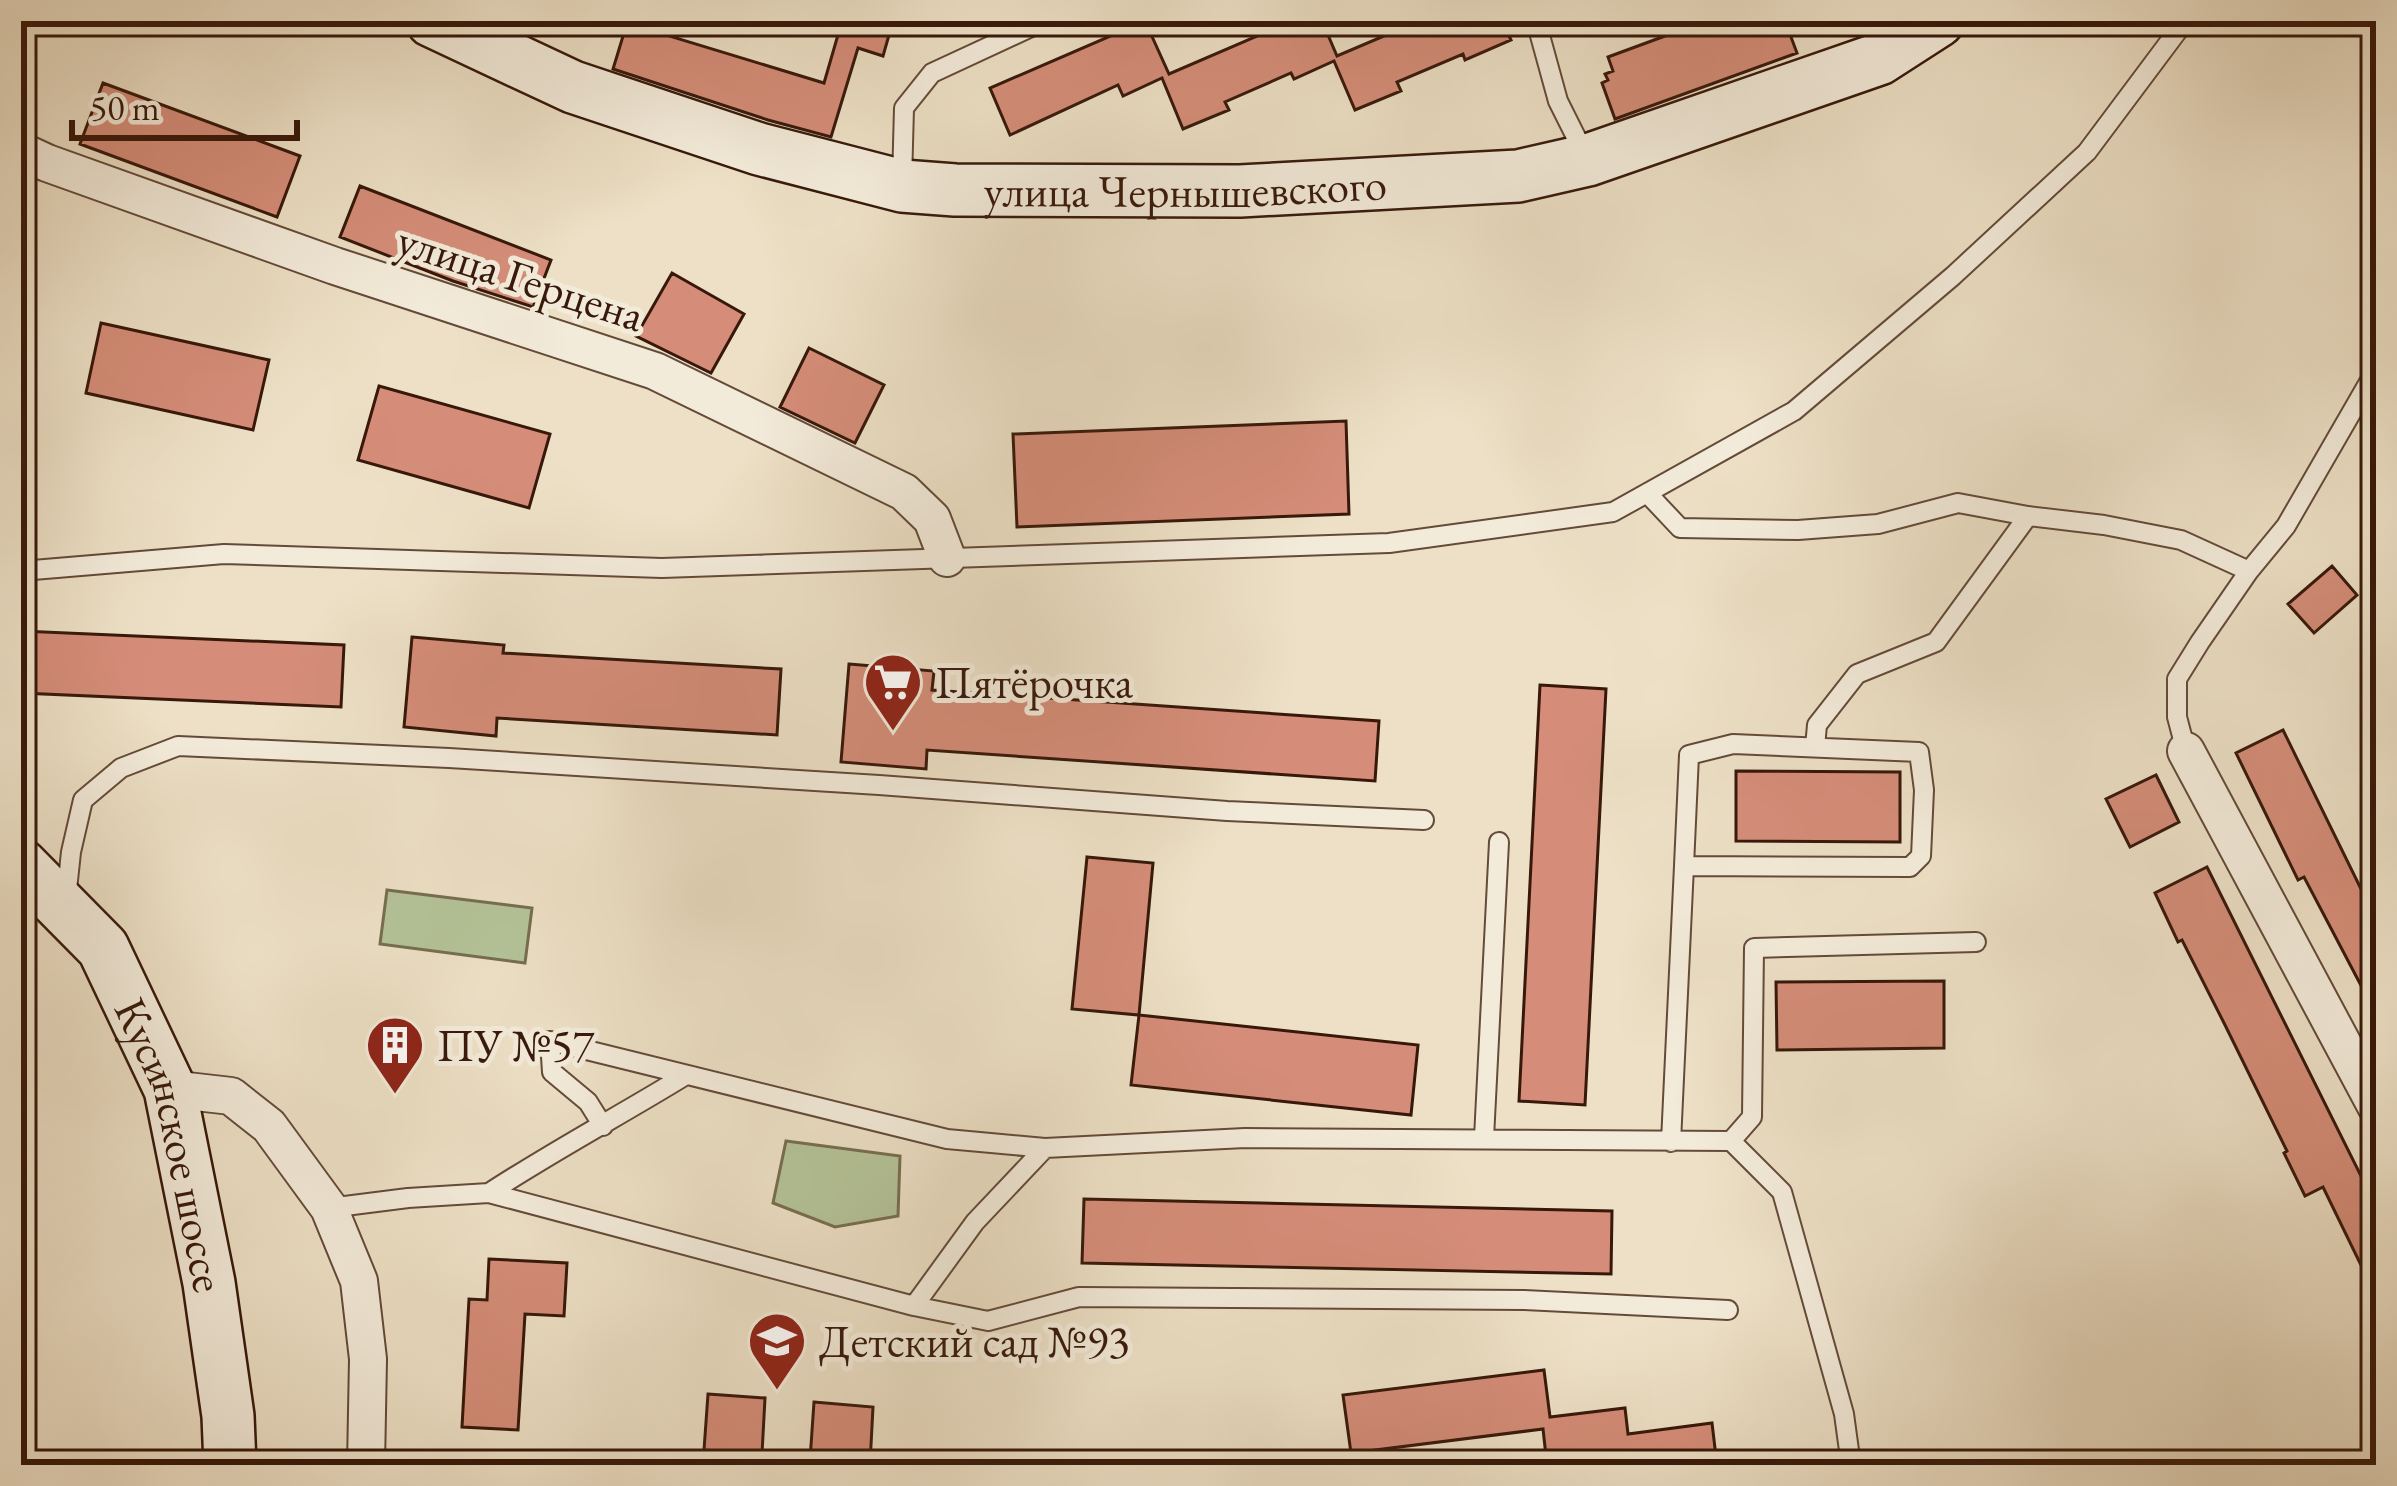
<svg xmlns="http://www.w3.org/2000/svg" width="2397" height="1486" font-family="'EB Garamond',serif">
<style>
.green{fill:#b4c398;stroke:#766e51;stroke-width:3}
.building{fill:#d58d79;stroke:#37180a;stroke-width:3}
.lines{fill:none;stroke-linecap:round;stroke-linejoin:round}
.lane-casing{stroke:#644a39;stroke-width:22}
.street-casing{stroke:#644a39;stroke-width:40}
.secondary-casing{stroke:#37180a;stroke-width:56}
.lane{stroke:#f3ebda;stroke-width:18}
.street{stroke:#f3ebda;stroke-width:36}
.secondary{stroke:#f3ebda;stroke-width:51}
.labels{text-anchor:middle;stroke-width:10;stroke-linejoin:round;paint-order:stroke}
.street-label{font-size:45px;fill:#37180a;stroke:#f3ebda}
.poi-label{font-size:45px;fill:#37180a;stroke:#f3ebda;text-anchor:start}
</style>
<rect width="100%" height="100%" fill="#ede0c6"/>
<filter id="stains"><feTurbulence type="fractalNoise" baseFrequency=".00167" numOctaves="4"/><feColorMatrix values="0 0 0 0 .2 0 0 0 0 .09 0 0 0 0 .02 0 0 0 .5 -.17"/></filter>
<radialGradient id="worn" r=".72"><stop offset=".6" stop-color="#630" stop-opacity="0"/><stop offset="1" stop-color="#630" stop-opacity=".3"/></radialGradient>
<path class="green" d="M 387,890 L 532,908 L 525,963 L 380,944 Z
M 786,1141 L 900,1156 L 898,1216 L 835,1227 L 773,1203 Z"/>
<path class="building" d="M 842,21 L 866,21 L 891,28 L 883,56 L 858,48 L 831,137 L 768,120 L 613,69 L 627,23 L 824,83 Z
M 1145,21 L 1169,74 L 1292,21 L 1322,21 L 1337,56 L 1419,21 L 1502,21 L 1511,40 L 1465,60 L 1463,54 L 1397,82 L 1401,91 L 1355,110 L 1334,61 L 1294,79 L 1291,73 L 1225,102 L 1229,110 L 1183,129 L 1162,78 L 1123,96 L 1118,85 L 1010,135 L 990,88 Z
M 1660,21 L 1785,21 L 1797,53 L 1615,119 L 1602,83 L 1608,80 L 1605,74 L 1613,71 L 1608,57 L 1665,36 Z
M 103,83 L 300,156 L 277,217 L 80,144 Z
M 360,186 L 551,260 L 533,307 L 453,281 L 340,237 Z
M 672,273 L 744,314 L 711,373 L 636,336 Z
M 101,323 L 269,360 L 253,430 L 86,393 Z
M 809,348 L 884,385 L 855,443 L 780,407 Z
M 379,386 L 550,434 L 529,508 L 358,460 Z
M 1346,421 L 1349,514 L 1017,527 L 1013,434 Z
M 2332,566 L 2357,595 L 2314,633 L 2288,604 Z
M 21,631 L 344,645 L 341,707 L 21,693 Z
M 412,637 L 504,645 L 503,653 L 781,669 L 777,735 L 497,718 L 496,736 L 404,727 Z
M 849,664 L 934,671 L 932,690 L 1379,721 L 1375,781 L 927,750 L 926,769 L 841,762 Z
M 1540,685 L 1606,689 L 1585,1105 L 1519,1101 Z
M 2283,730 L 2362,891 L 2376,884 L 2376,1014 L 2304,877 L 2298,880 L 2236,753 Z
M 1736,771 L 1900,772 L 1900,842 L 1736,841 Z
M 2156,775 L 2179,822 L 2130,847 L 2106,799 Z
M 1087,857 L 1153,863 L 1139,1015 L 1072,1009 Z
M 2207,867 L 2376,1206 L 2376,1296 L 2323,1187 L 2305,1196 L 2284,1153 L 2287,1151 L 2225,1025 L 2182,940 L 2178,942 L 2155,893 Z
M 1944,981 L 1944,1048 L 1777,1050 L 1776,982 Z
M 1139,1015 L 1418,1045 L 1411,1115 L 1131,1085 Z
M 1084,1199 L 1612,1211 L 1611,1274 L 1082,1263 Z
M 489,1259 L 567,1263 L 564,1316 L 525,1314 L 518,1430 L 462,1427 L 469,1299 L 487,1300 Z
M 1544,1370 L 1550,1417 L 1625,1408 L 1628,1434 L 1712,1423 L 1717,1465 L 1547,1465 L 1543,1429 L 1351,1453 L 1343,1395 Z
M 708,1394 L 765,1398 L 762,1454 L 704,1450 Z
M 814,1402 L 873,1407 L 870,1464 L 810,1460 Z"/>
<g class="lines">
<defs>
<path id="lane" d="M 1536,21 L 1558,101 L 1586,157
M 902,181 L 904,108 L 932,73 L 1044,21
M 1647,493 L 1680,528 L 1798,530 L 1878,524 L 1958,503 L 2028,516
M 21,571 L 224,554 L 662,568 L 1389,543 L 1613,512 L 1794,411 L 1953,276 L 2087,152 L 2185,21
M 1815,747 L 1817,725 L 1857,674 L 1936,642 L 2028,516 L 2104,525 L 2181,540 L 2249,571
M 2186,751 L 2177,717 L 2177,679 L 2200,642 L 2249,571 L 2286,526 L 2376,370
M 66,899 L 71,852 L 83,800 L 121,768 L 178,746 L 449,758 L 879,785 L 1227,811 L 1424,820
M 603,1126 L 588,1102 L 552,1072 L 550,1041 L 947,1139 L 1045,1148 L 1245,1138 L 1731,1141 L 1782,1192 L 1844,1414 L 1851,1465
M 1484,1138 L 1499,842
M 1731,1141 L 1752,1117 L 1754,948 L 1976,942
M 1671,1142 L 1684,866 L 1910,867 L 1921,856 L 1924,790 L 1919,752 L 1733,744 L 1689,755 L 1684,866
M 489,1193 C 553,1151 621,1115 686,1075
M 329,1208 L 408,1198 L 489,1193 L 914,1306 L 975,1222 L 1045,1148
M 914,1306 L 988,1321 L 1079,1297 L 1524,1300 L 1728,1310"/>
<path id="street" d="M 21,151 L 47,163 L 335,266 L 655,371 L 904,492 L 932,519 L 947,558
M 2186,751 L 2376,1106
M 170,1089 L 231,1096 L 269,1126 L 329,1208 L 359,1281 L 368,1359 L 366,1465"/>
<g id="secondary">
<path id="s1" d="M 432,21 L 573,87 L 759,149 L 902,186 L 955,190 L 1240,191 L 1518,176 L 1588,160 L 1879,59 L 1938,21"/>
<path id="s2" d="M 21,865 L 103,948 L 170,1089 L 209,1283 L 228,1416 L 230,1465"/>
</g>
</defs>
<use href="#lane" class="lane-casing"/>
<use href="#street" class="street-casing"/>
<use href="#secondary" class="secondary-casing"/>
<use href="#lane" class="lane"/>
<use href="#street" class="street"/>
<use href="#secondary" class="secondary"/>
</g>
<defs>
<symbol id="supermarket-pin" viewBox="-11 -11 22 30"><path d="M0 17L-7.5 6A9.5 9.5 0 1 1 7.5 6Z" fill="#8f2418" stroke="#f3ebda"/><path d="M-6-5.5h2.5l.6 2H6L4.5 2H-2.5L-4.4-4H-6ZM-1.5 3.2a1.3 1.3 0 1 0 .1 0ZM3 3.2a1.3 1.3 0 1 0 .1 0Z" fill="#fff"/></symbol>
<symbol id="building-pin" viewBox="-11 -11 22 30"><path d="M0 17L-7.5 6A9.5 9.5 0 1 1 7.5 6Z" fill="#8f2418" stroke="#f3ebda"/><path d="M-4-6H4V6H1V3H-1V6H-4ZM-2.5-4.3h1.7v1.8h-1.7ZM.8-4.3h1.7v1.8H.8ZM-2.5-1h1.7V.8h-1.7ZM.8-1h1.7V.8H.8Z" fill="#fff"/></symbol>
<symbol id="school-pin" viewBox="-11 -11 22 30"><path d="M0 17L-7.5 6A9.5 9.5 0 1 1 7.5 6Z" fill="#8f2418" stroke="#f3ebda"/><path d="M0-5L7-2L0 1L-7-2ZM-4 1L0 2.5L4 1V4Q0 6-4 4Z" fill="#fff"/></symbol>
</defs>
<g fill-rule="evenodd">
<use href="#supermarket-pin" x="860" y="649" width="66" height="90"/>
<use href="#building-pin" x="362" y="1012" width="66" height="90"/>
<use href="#school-pin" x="744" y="1308" width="66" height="90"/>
</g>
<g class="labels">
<g class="street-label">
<text dy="16" stroke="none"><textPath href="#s1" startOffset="783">улица Чернышевского</textPath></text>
<text transform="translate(521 277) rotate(18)" y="16">улица Герцена</text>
<text dy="16" stroke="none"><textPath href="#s2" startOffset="327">Кусинское шоссе</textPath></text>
</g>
<g class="poi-label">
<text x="935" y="698">Пятёрочка</text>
<text x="437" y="1061">ПУ №57</text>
<text x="819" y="1357">Детский сад №93</text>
</g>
</g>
<rect width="2397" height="1486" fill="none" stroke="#ede0c6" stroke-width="72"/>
<rect x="24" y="24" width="2349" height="1438" fill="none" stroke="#37180a" stroke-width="6"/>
<rect x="36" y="36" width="2325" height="1414" fill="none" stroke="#37180a" stroke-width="3"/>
<path d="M72 120v18h225v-18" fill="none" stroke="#37180a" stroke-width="6"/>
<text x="90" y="120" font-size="36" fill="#37180a" stroke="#f3ebda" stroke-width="9" paint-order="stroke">50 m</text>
<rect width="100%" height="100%" filter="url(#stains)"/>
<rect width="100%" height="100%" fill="url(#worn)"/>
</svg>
